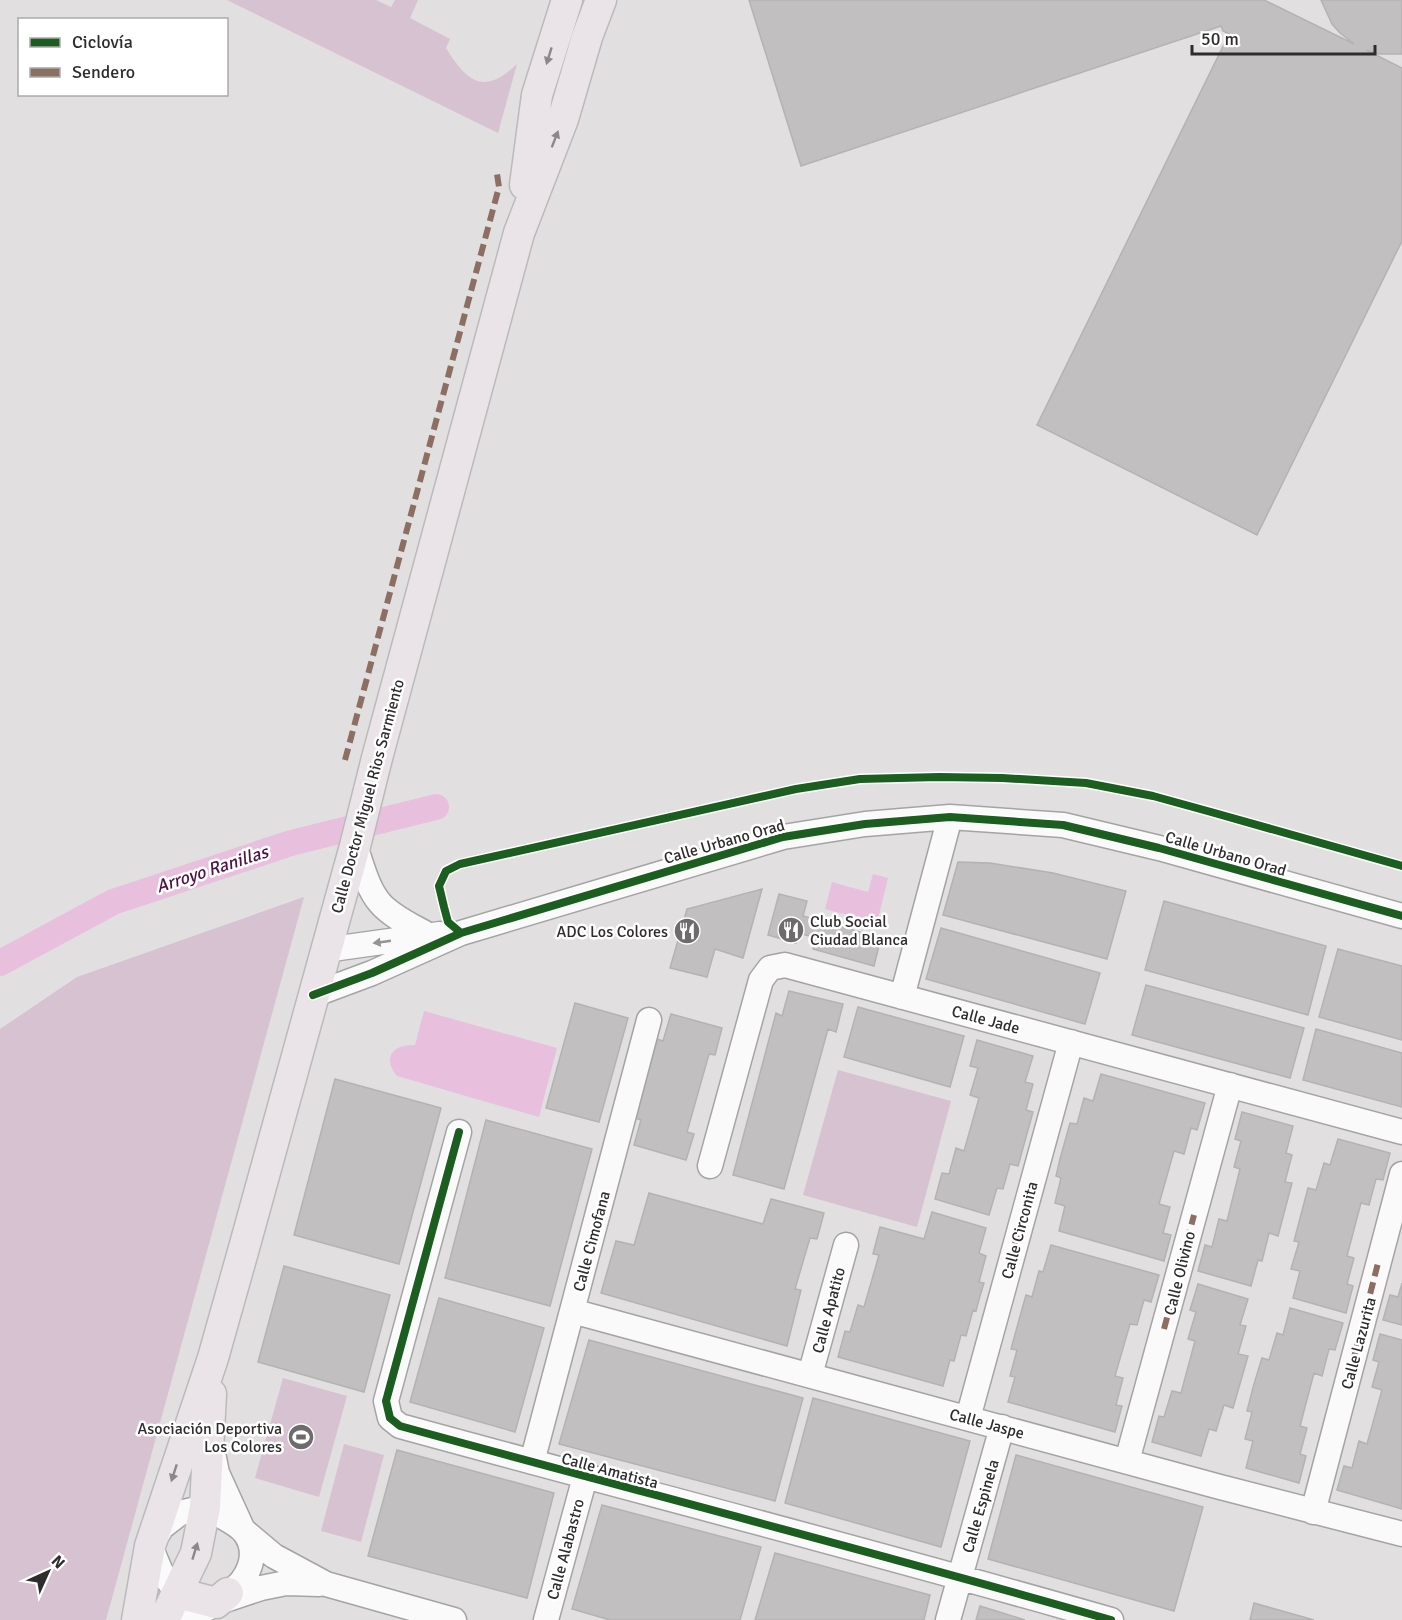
<svg xmlns="http://www.w3.org/2000/svg" width="1402" height="1620" font-family="Signika,sans-serif">
<style>
.green{fill:#d7c2d1}
.water{fill:#e8c0de}
.lines{fill:none;stroke-linecap:round;stroke-linejoin:round}
.canal{stroke:#e8c0de;stroke-width:26}
.building{fill:#c1bfc0;stroke:#b4b3b4;stroke-width:1.5}
.minor-casing{stroke:#a5a4a5;stroke-width:27}
.major-casing{stroke:#bbbaba;stroke-width:33}
.minor{stroke:#fafafa;stroke-width:24}
.major{stroke:#eae4e8;stroke-width:30}
.quiet{stroke:#8d6e63;stroke-width:6;stroke-dasharray:12 6;stroke-linecap:butt}
.cycleway-casing{stroke:#fff;stroke-width:11}
.cycleway{stroke:#1b5e20;stroke-width:8}
.oneway{fill:#8c888a}
.oneway2{fill:#949394}
.labels{text-anchor:middle;stroke-width:5;stroke-linejoin:round;paint-order:stroke}
.street-label{font-size:16px;fill:#2e2c2d;stroke:#fff}
.poi-label{font-size:16px;fill:#2e2c2d;stroke:#fff;text-anchor:end}
.water-label{font-size:18px;font-style:italic;fill:#511147;stroke:#fff}
</style>
<rect width="100%" height="100%" fill="#e1dfe0"/>
<path class="green" d="M 227,0 L 376,0 L 391,7 L 395,0 L 418,0 L 410,18 L 450,39 L 446,48 C 467,82 484,96 517,64 L 498,133 Z
M 304,897 L 106,1620 L 0,1620 L 0,1029 L 77,977 Z
M 838,1070 L 951,1101 L 917,1227 L 803,1195 Z
M 283,1378 L 347,1396 L 319,1497 L 255,1478 Z
M 344,1444 L 384,1455 L 361,1542 L 321,1531 Z"/>
<path class="water" d="M 873,874 L 888,878 L 877,923 L 825,909 L 832,882 L 868,892 Z
M 424,1011 L 557,1048 L 539,1117 L 397,1076 C 381,1057 394,1044 415,1045 Z"/>
<g class="lines">
<path class="canal" d="M 0,963 L 113,902 L 291,843 L 436,807"/>
</g>
<path class="building" d="M 749,0 L 1264,0 L 1354,44 L 1340,33 L 1332,24 L 1321,0 L 1402,0 L 1402,54 L 1379,54 L 1366,50 L 1402,68 L 1402,241 L 1257,535 L 1037,425 L 1229,34 L 1223,31 L 1221,26 L 801,166 Z
M 958,862 L 990,863 L 1053,873 L 1126,891 L 1107,959 L 943,915 Z
M 762,889 L 743,958 L 715,949 L 707,977 L 670,968 L 687,909 Z
M 779,894 L 807,901 L 803,916 L 881,938 L 874,966 L 813,949 L 816,938 L 799,933 L 796,943 L 768,935 Z
M 1164,901 L 1326,946 L 1308,1015 L 1145,970 Z
M 941,928 L 1100,973 L 1085,1024 L 926,979 Z
M 1338,949 L 1402,966 L 1402,1040 L 1319,1017 Z
M 1146,985 L 1304,1028 L 1290,1078 L 1132,1035 Z
M 789,991 L 843,1004 L 836,1032 L 828,1029 L 784,1189 L 733,1175 L 776,1013 L 782,1016 Z
M 575,1003 L 628,1018 L 599,1122 L 546,1108 Z
M 858,1007 L 964,1036 L 950,1087 L 844,1057 Z
M 671,1014 L 722,1028 L 715,1055 L 709,1054 L 687,1132 L 694,1134 L 686,1160 L 634,1145 L 641,1120 L 635,1118 L 657,1039 L 663,1041 Z
M 1316,1029 L 1402,1053 L 1402,1107 L 1303,1080 Z
M 977,1040 L 1033,1056 L 1025,1082 L 1033,1084 L 1026,1110 L 1033,1112 L 1018,1166 L 1010,1164 L 1003,1189 L 997,1188 L 989,1215 L 935,1199 L 942,1173 L 949,1174 L 956,1148 L 964,1151 L 979,1098 L 970,1095 L 978,1068 L 970,1066 Z
M 1101,1074 L 1205,1103 L 1197,1130 L 1191,1128 L 1184,1154 L 1174,1151 L 1159,1204 L 1170,1207 L 1163,1233 L 1171,1235 L 1164,1261 L 1059,1231 L 1065,1206 L 1055,1203 L 1061,1178 L 1056,1176 L 1060,1159 L 1070,1123 L 1077,1124 L 1084,1098 L 1093,1101 Z
M 335,1079 L 441,1108 L 399,1264 L 294,1235 Z
M 1242,1112 L 1293,1126 L 1286,1153 L 1292,1155 L 1285,1182 L 1292,1183 L 1278,1236 L 1269,1233 L 1262,1261 L 1258,1260 L 1251,1286 L 1198,1271 L 1205,1245 L 1212,1247 L 1219,1219 L 1227,1221 L 1240,1169 L 1234,1167 L 1241,1141 L 1235,1139 Z
M 486,1120 L 592,1149 L 550,1306 L 445,1278 Z
M 1338,1139 L 1390,1153 L 1383,1180 L 1376,1179 L 1369,1205 L 1361,1203 L 1347,1256 L 1354,1258 L 1347,1284 L 1353,1286 L 1346,1313 L 1293,1298 L 1300,1271 L 1291,1269 L 1299,1242 L 1294,1241 L 1308,1188 L 1316,1190 L 1324,1163 L 1330,1165 Z
M 649,1193 L 763,1224 L 771,1199 L 824,1213 L 817,1239 L 810,1238 L 795,1289 L 801,1290 L 787,1346 L 601,1293 L 616,1241 L 634,1245 Z
M 932,1212 L 986,1228 L 979,1253 L 986,1256 L 979,1282 L 984,1283 L 980,1296 L 976,1311 L 973,1310 L 966,1336 L 961,1335 L 954,1361 L 950,1360 L 943,1386 L 838,1357 L 845,1331 L 850,1332 L 858,1305 L 864,1307 L 879,1255 L 873,1254 L 880,1227 L 924,1239 Z
M 1051,1245 L 1159,1275 L 1151,1302 L 1144,1300 L 1137,1325 L 1130,1324 L 1115,1376 L 1123,1378 L 1116,1405 L 1122,1406 L 1115,1432 L 1008,1402 L 1015,1377 L 1010,1376 L 1017,1350 L 1011,1349 L 1022,1309 L 1026,1295 L 1032,1297 L 1039,1271 L 1043,1272 Z
M 284,1266 L 390,1295 L 364,1392 L 258,1362 Z
M 1402,1283 L 1402,1325 L 1383,1320 L 1390,1295 L 1398,1297 Z
M 1198,1284 L 1248,1299 L 1240,1325 L 1246,1326 L 1238,1354 L 1248,1356 L 1233,1408 L 1224,1405 L 1216,1431 L 1209,1429 L 1201,1456 L 1152,1442 L 1159,1416 L 1164,1417 L 1172,1391 L 1181,1393 L 1195,1341 L 1188,1339 L 1196,1312 L 1190,1310 Z
M 439,1298 L 544,1328 L 515,1432 L 410,1402 Z
M 1290,1308 L 1343,1323 L 1335,1350 L 1329,1349 L 1322,1376 L 1314,1373 L 1300,1426 L 1307,1428 L 1300,1454 L 1306,1456 L 1299,1483 L 1246,1468 L 1253,1441 L 1245,1439 L 1252,1412 L 1247,1411 L 1254,1384 L 1262,1358 L 1269,1360 L 1277,1333 L 1283,1335 Z
M 1380,1334 L 1402,1340 L 1402,1509 L 1337,1490 L 1344,1466 L 1352,1468 L 1359,1441 L 1367,1444 L 1382,1390 L 1372,1387 L 1379,1362 L 1373,1360 Z
M 589,1340 L 803,1398 L 775,1501 L 559,1444 Z
M 813,1398 L 970,1441 L 941,1547 L 785,1503 Z
M 397,1450 L 554,1493 L 527,1598 L 368,1556 Z
M 1016,1455 L 1203,1507 L 1174,1611 L 988,1559 Z
M 602,1505 L 761,1547 L 740,1620 L 610,1620 L 572,1609 Z
M 775,1553 L 930,1595 L 924,1620 L 755,1620 Z
M 1254,1603 L 1314,1620 L 1250,1620 Z
M 980,1606 L 1025,1620 L 976,1620 Z"/>
<g class="lines">
<defs>
<path id="minor" d="M 355,846 C 362,865 367,888 380,903 C 392,917 413,926 428,935
M 325,950 L 440,934
M 313,995 L 372,973 L 461,933 L 783,837 L 865,824 L 950,817 L 1063,825 L 1159,848 L 1402,916
M 902,997 L 950,817
M 459,1132 L 386,1401 L 390,1418 L 400,1426 C 637,1491 875,1552 1111,1620
M 710,1166 L 761,980 L 770,968 L 785,965 L 1402,1132
M 572,1311 L 1220,1487 L 1402,1534
M 810,1375 L 846,1245
M 968,1418 L 1071,1042
M 213,1453 L 217,1473 L 243,1530 L 274,1556 L 326,1584 L 454,1620
M 1127,1461 L 1230,1085
M 532,1462 L 649,1020
M 1313,1512 L 1402,1174
M 178,1593 L 161,1572 L 150,1546 L 162,1527 L 180,1513 L 205,1507 C 215,1513 237,1523 244,1532 C 261,1553 248,1581 228,1593
M 188,1620 L 216,1603 L 261,1588 L 286,1583 L 319,1584
M 546,1620 L 585,1477
M 948,1620 L 1002,1427"/>
<path id="major" d="M 525,185 L 537,95 L 567,0
M 178,1593 L 216,1603 L 228,1593
M 137,1620 L 150,1546 L 213,1358 L 244,1248 L 355,846 L 377,758 L 519,233 L 563,119 L 587,37 L 601,0
M 164,1620 L 196,1553 L 205,1507 L 211,1394"/>
</defs>
<use href="#minor" class="minor-casing"/>
<use href="#major" class="major-casing"/>
<use href="#minor" class="minor"/>
<use href="#major" class="major"/>
<path class="quiet" d="M 345,760 L 499,187 L 497,174
M 1010,1261 L 1028,1198
M 1164,1329 L 1194,1215
M 1348,1381 L 1378,1263"/>
<defs>
<path id="cycleway" d="M 461,933 L 448,922 L 444,907 L 439,886 L 446,871 L 460,864 L 796,789 L 860,779 L 939,777 L 1002,778 L 1086,783 L 1153,796 L 1211,812 L 1402,866
M 313,995 L 372,973 L 461,933 L 783,837 L 865,824 L 950,817 L 1063,825 L 1159,848 L 1402,916
M 459,1132 L 386,1401 L 390,1418 L 400,1426 C 637,1491 875,1552 1111,1620"/>
</defs>
<use href="#cycleway" class="cycleway-casing"/>
<use href="#cycleway" class="cycleway"/>
</g>
<defs><path id="oneway-solid" d="M-6-.8H1V-3.2L6.5 0L1 3.2V.8H-6Z" transform="scale(1.5)"/></defs>
<g class="oneway">
<use href="#oneway-solid" transform="translate(549 56) rotate(107)"/>
<use href="#oneway-solid" transform="translate(555 139) rotate(-69)"/>
<use href="#oneway-solid" transform="translate(174 1473) rotate(108)"/>
<use href="#oneway-solid" transform="translate(195 1551) rotate(-73)"/>
</g>
<use class="oneway2" href="#oneway-solid" transform="translate(382 942) rotate(172)"/>
<defs>
<symbol id="restaurant-disc" viewBox="-11 -11 22 22"><circle r="9.5" fill="#6d6b6c" stroke="#fff"/><path d="M-5-6h1v4h1v-4h1v4h1v-4h1v5L-1.5 .5V6h-2V.5L-5-1ZM5-6V6H3V1.5H1.5Q1.5-4 5-6Z" fill="#fff"/></symbol>
<symbol id="stadium-disc" viewBox="-11 -11 22 22"><circle r="9.5" fill="#6d6b6c" stroke="#fff"/><path d="M0-5a6.5 5 0 1 0 0 10a6.5 5 0 1 0 0-10ZM-3.5-1.8h7v3.6h-7Z" fill="#fff"/></symbol>
</defs>
<g fill-rule="evenodd">
<use href="#restaurant-disc" x="776" y="915" width="30" height="30"/>
<use href="#restaurant-disc" x="672" y="916" width="30" height="30"/>
<use href="#stadium-disc" x="286" y="1422" width="30" height="30"/>
</g>
<g class="labels">
<g class="street-label">
<text transform="translate(367 796) rotate(-75)" y="6">Calle Doctor Miguel Rios Sarmiento</text>
<text transform="translate(724 841) rotate(-16)" y="6">Calle Urbano Orad</text>
<text transform="translate(1226 853) rotate(16)" y="6">Calle Urbano Orad</text>
<text transform="translate(986 1019) rotate(15)" y="6">Calle Jade</text>
<text transform="translate(1019 1230) rotate(-75)" y="6">Calle Circonita</text>
<text transform="translate(591 1241) rotate(-75)" y="6">Calle Cimofana</text>
<text transform="translate(1179 1273) rotate(-76)" y="6">Calle Olivino</text>
<text transform="translate(828 1310) rotate(-75)" y="6">Calle Apatito</text>
<text transform="translate(1358 1343) rotate(-75)" y="6">Calle Lazurita</text>
<text transform="translate(987 1423) rotate(15)" y="6">Calle Jaspe</text>
<text transform="translate(610 1470) rotate(15)" y="6">Calle Amatista</text>
<text transform="translate(980 1506) rotate(-74)" y="6">Calle Espinela</text>
<text transform="translate(565 1549) rotate(-75)" y="6">Calle Alabastro</text>
</g>
<g class="poi-label">
<text x="810" y="927" text-anchor="start">Club Social<tspan x="810" dy="18">Ciudad Blanca</tspan></text>
<text x="668" y="937">ADC Los Colores</text>
<text x="282" y="1434">Asociación Deportiva<tspan x="282" dy="18">Los Colores</tspan></text>
</g>
<g class="water-label">
<text transform="translate(212 869) rotate(-18)" y="6">Arroyo Ranillas</text>
</g>
</g>
<rect x="18" y="18" width="210" height="78" fill="#ffffff" stroke="#ababab" stroke-width="1.5"/>
<rect x="30" y="38" width="30" height="9" fill="#1b5e20" stroke="#ababab" stroke-width="1.5"/>
<text x="72" y="48" font-size="18" fill="#2e2c2d">Ciclovía</text>
<rect x="30" y="68" width="30" height="9" fill="#8d6e63" stroke="#ababab" stroke-width="1.5"/>
<text x="72" y="78" font-size="18" fill="#2e2c2d">Sendero</text>
<g transform="translate(48 1572) rotate(45)" stroke="#ffffff" stroke-width="4.5" paint-order="stroke">
<path d="M0-4.5L10 22L0 15L-10 22Z" fill="#2e2c2d"/>
<text y="-9" font-size="16" font-weight="bold" text-anchor="middle" fill="#2e2c2d">N</text>
</g>
<path d="M1192 45v9h183v-9" fill="none" stroke="#2e2c2d" stroke-width="3"/>
<text x="1201" y="45" font-size="18" fill="#2e2c2d" stroke="#ffffff" stroke-width="4.5" paint-order="stroke">50 m</text>
</svg>
